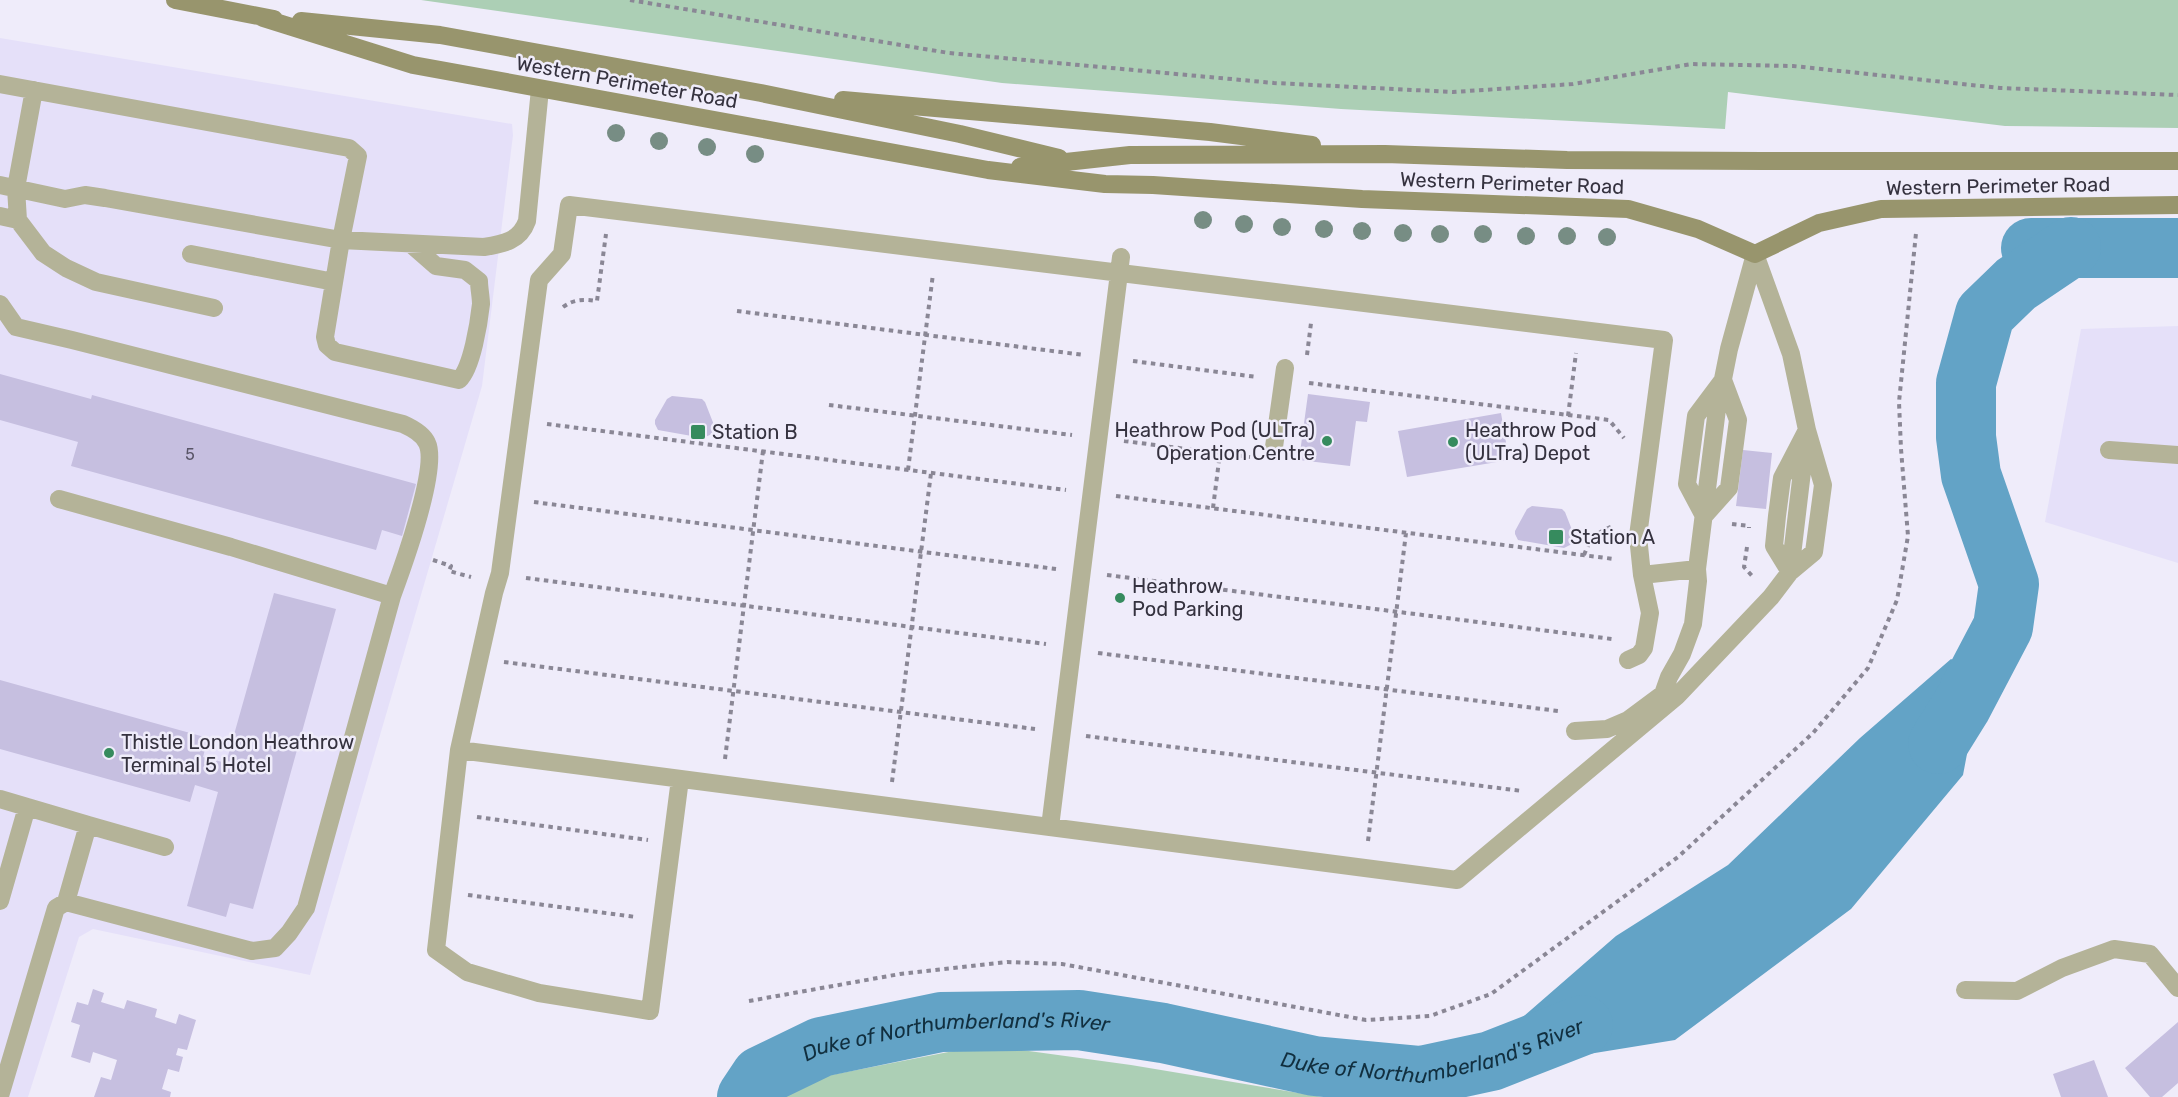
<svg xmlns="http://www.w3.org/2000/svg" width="2178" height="1097" font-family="Rubik,sans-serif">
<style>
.built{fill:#e5e0f9}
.green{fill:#accfb5}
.water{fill:#63a3c6}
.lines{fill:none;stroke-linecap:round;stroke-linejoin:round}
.river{stroke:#63a3c6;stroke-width:60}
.building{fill:#c6bfe0}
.path{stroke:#8a8795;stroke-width:4;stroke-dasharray:4.5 4.5;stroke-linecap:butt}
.lane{stroke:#b4b398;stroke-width:18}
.secondary{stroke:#98956d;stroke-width:18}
.tree{fill:#778d84}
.poi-dot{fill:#368b5e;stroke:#efecfa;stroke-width:2}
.labels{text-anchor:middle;stroke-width:5;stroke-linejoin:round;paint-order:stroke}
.number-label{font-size:16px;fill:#595567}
.street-label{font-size:20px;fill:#35323f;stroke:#efecfa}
.poi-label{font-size:20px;fill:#35323f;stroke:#efecfa;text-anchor:start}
.water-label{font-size:21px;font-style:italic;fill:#112f3f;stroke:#efecfa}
</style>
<rect width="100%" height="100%" fill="#efecfa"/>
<path class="built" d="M 0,38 L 512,124 L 513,135 L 482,386 L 310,975 L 93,929 L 79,937 L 28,1097 L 0,1097 Z
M 2178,326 L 2178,563 L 2045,522 L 2081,329 Z"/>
<path class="green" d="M 421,0 L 2178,0 L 2178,128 L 2005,126 L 1728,92 L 1725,129 L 1341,109 L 1002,83 Z
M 984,1045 L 1131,1065 L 1323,1097 L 772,1097 L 775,1086 Z"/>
<path class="water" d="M 1951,659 L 1982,675 L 1963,775 L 1851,909 L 1675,1040 L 1508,1067 L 1500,1037 L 1616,936 L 1728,865 L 1860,738 Z"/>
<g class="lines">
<g class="river">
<path d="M 2031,248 L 2178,248"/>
<path d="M 1938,744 L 1961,707 L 2003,627 L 2009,584 L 1971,475 L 1966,437 L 1966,383 L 1985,314 L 2016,284 L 2071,247"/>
<path id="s1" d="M 747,1097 L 761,1076 L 821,1047 L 941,1022 L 1079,1020 L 1163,1033 L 1314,1066 L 1421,1076 L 1491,1061 L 1583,1025"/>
</g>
</g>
<path class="building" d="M 0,374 L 91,399 L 92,395 L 416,484 L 402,536 L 382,530 L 376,550 L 71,466 L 78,442 L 0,420 Z
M 1308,394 L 1370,402 L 1367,422 L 1356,421 L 1350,466 L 1299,460 Z
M 672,396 L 702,399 L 705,402 L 714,425 L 712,434 L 703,438 L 658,430 L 655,424 L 655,420 L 667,399 Z
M 1501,413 L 1509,460 L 1407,477 L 1398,431 Z
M 1743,450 L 1772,453 L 1766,509 L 1736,506 Z
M 1532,506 L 1562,509 L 1565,512 L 1574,535 L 1572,544 L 1564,548 L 1518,540 L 1515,534 L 1515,531 L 1527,509 Z
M 274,593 L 336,609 L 253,909 L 230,903 L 226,917 L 187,906 L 218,792 L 195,785 L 190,802 L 0,749 L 0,680 L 208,738 L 203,757 L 226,763 Z
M 93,989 L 104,993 L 101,1002 L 124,1009 L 127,1000 L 157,1009 L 155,1017 L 176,1024 L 179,1014 L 196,1020 L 187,1050 L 178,1048 L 176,1055 L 183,1057 L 179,1072 L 168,1069 L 162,1089 L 171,1092 L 170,1097 L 94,1097 L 101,1077 L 111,1080 L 117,1060 L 93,1052 L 90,1063 L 71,1057 L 80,1025 L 71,1022 L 77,1002 L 88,1005 Z
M 2178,1022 L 2178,1083 L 2162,1097 L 2150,1097 L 2125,1068 Z
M 2094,1060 L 2108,1097 L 2061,1097 L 2053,1074 Z"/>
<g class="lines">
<path class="path" d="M 630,0 L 949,53 L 1274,83 L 1453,92 L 1573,84 L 1691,64 L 1793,66 L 2000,88 L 2178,95
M 563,307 C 574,299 584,299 597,301 L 606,234
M 737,311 L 1084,355
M 1307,355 L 1311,323
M 1133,361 L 1257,377
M 1309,383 L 1609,420 L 1624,438
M 829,405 L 1072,435
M 1568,416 L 1576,353
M 547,424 L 1066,490
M 1124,441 L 1250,457
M 908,470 L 933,274
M 1116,496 L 1614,559
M 534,502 L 1056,569
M 1213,508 L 1220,453
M 1732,524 L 1749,526 L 1749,528
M 1747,547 L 1744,567 L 1754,578
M 1584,555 C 1591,537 1596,533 1613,526
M 433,560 L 451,566 L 449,571 L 471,577
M 1107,575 L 1612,639
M 526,578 L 1046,644
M 1098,653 L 1558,711
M 504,662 L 1035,729
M 1086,736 L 1522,791
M 725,759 L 763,451
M 892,782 L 931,473
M 477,817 L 648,840
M 1368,841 L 1406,533
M 468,895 L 636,917
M 749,1001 L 900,974 L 1007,962 L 1062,964 L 1366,1020 L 1430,1016 L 1491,994 L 1678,857 L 1813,733 L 1868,668 L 1897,600 L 1908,536 L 1901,449 L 1899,402 L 1916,233"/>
<path class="lane" d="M 0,84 L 349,148 L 358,156 L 341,240 L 105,198 L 85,195 L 65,199 L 0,185
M 34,90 L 16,188 L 18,220 L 43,253 L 66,268 L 96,282 L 214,308
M 0,216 L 18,220
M 412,245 L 436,266 L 465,270 L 479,281 C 479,288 481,297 481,304 C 479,322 472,368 459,380 L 335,352 L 327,345 L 325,337 L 341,240 L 484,247 C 503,244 520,241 527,221 L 540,89
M 191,254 L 334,282
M 0,304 L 16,327 L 72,340 L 403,424 C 412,428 423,434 427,443 C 439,467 402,569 392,596 L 306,908 L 289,933 L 275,948 L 252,951 L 66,902 L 56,908 L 0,1096
M 1723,380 L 1738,420 L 1729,488 L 1704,516 L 1687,484 L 1696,416 Z
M 1807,430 L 1823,485 L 1814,552 L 1790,572 L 1774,546 L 1777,516 L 1782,478 Z
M 1274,447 L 1285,368
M 2109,450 L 2178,455
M 59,499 L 231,547 L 392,596
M 1642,575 L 1697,569
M 1575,731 L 1607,729 L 1628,720 L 1663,694 L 1669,677 L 1682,654 L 1693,624 L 1698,581 L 1697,569 L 1717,409 L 1729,349 L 1755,254
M 459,750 L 1457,880 L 1677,696 L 1771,597 L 1790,572 L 1807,430 L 1791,354 L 1755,254
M 680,779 L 650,1011 L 539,993 L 467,972 L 436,950 L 459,750 L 494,593 L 500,573 L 539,280 L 562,254 L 569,205 L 1664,340 L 1638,536 L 1642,575 L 1650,613 L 1644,648 L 1639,655 L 1628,660
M 0,799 L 27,807
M 88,825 L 165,847
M 1050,827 L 1121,257
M 0,901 L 27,807 L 88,825 L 66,902
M 1965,990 L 2017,991 L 2062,968 L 2114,949 L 2150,954 L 2178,988"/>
<path class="secondary" d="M 175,0 L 274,19
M 263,18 L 413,65 L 988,170 L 1105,184 L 1153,185 L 1362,199 L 1628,209 L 1698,229 L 1755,254 L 1819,223 L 1881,209 L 2178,205
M 301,21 L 440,35 L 761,93 L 960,134 L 1059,158
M 843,100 L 1210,132 L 1312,145
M 1020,167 L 1130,155 L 1385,154 L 1567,160 L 1762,161 L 2178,161"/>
</g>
<g class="tree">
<circle cx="616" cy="133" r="9"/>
<circle cx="659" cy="141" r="9"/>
<circle cx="707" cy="147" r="9"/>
<circle cx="755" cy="154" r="9"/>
<circle cx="1203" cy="220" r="9"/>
<circle cx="1244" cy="224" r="9"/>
<circle cx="1282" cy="227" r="9"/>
<circle cx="1324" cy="229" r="9"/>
<circle cx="1362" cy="231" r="9"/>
<circle cx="1403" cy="233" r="9"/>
<circle cx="1440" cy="234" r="9"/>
<circle cx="1483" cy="234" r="9"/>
<circle cx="1526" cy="236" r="9"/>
<circle cx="1567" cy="236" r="9"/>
<circle cx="1607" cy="237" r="9"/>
</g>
<g class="poi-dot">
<rect x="690" y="424" width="16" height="16" rx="3"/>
<circle cx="1327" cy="441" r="6"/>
<circle cx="1453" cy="442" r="6"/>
<rect x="1548" y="529" width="16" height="16" rx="3"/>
<circle cx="1120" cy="598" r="6"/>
<circle cx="109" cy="753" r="6"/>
</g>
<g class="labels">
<g class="number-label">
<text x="190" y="460">5</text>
</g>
<g class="street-label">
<text transform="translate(627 82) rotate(10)" y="7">Western Perimeter Road</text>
<text transform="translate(1512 183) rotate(2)" y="7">Western Perimeter Road</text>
<text transform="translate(1998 186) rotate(-1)" y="7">Western Perimeter Road</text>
</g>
<g class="poi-label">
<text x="1315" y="437" text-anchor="end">Heathrow Pod (ULTra)<tspan x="1315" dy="23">Operation Centre</tspan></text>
<text x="1465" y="437">Heathrow Pod<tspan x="1465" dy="23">(ULTra) Depot</tspan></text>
<text x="712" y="439">Station B</text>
<text x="1570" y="544">Station A</text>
<text x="1132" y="593">Heathrow<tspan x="1132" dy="23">Pod Parking</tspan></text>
<text x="121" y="749">Thistle London Heathrow<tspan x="121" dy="23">Terminal 5 Hotel</tspan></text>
</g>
<g class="water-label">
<text dy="7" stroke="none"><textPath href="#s1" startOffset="714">Duke of Northumberland's River</textPath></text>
<text dy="7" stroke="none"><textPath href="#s1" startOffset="228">Duke of Northumberland's River</textPath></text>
</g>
</g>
</svg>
